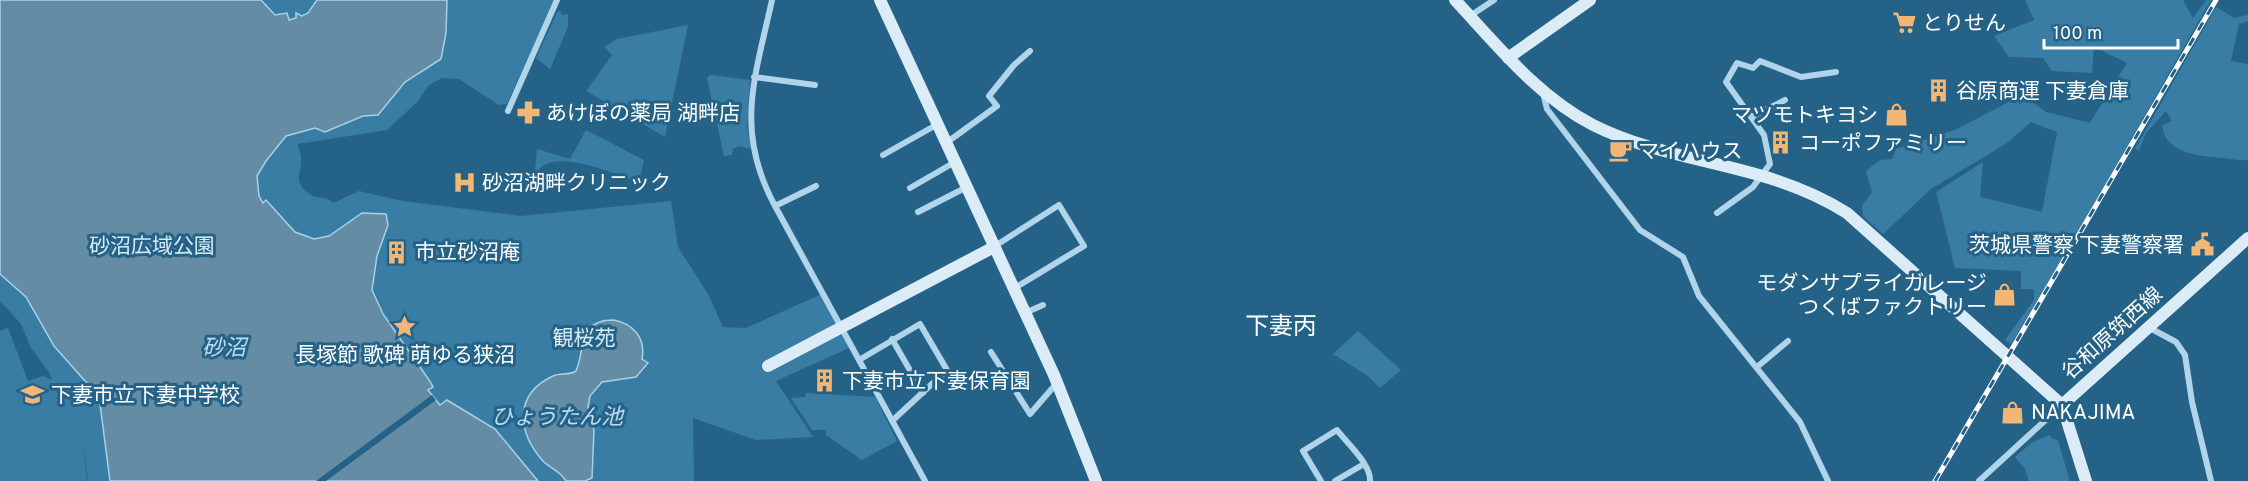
<svg xmlns="http://www.w3.org/2000/svg" width="2248" height="481" font-family="Overpass,'Noto Sans JP',sans-serif">
<style>
.green{fill:#3a7da4}
.water{fill:#648ca5;stroke:#a5d1e9;stroke-width:1.5}
.pier{fill:#256287}
.lines{fill:none;stroke-linecap:round;stroke-linejoin:round}
.street{stroke:#b0d4e9;stroke-width:6}
.secondary{stroke:#dbecf7;stroke-width:12}
.rail-casing{stroke:#fff;stroke-width:5}
.rail{stroke:#256287;stroke-width:3;stroke-dasharray:9;stroke-linecap:butt}
.labels{text-anchor:middle;stroke-width:6;stroke-linejoin:round;paint-order:stroke}
.poi-label{font-size:21px;fill:#fff;stroke:#256287;text-anchor:start}
.park-label{font-size:21px;fill:#d4eaf7;stroke:#256287}
.street-label{font-size:21px;fill:#fff;stroke:#256287}
.water-label{font-size:22px;font-style:italic;fill:#bcddf0;stroke:#256287}
.quarter-label{font-size:24px;fill:#fff;stroke:#256287}
</style>
<rect width="100%" height="100%" fill="#256287"/>
<path class="green" d="M 0,0 L 554,0 L 507,104 L 499,105 L 459,79 L 442,78 L 429,85 L 418,101 L 387,130 L 298,144 C 298,150 301,152 301,158 C 302,177 291,180 311,195 C 317,199 327,196 333,203 L 359,191 L 403,201 L 521,216 L 671,201 L 678,247 L 708,294 L 723,327 L 746,328 L 822,294 L 851,347 L 776,381 L 813,437 L 756,440 L 693,418 L 694,481 L 88,481 L 81,431 L 87,481 L 0,481 L 0,331 L 8,328 L 28,381 L 43,376 L 52,380 L 50,374 L 31,348 L 21,324 L 0,301 Z
M 2025,0 L 2183,0 L 2193,18 L 2206,0 L 2211,0 L 2050,281 L 2011,344 L 2005,340 L 2034,300 L 2034,289 L 2021,289 L 2021,271 L 1955,268 L 1936,192 L 1983,162 L 1980,197 L 2042,212 L 2057,132 L 2031,122 L 2007,143 L 1931,189 L 1883,234 L 1863,216 L 1862,206 L 1872,192 L 1866,171 L 1880,160 L 1892,159 L 1896,149 L 1955,130 L 2022,95 L 2046,112 L 2090,123 L 2127,63 L 2094,47 L 2092,73 L 2052,71 L 2043,58 L 2009,57 L 1994,36 L 2034,20 Z
M 2216,7 L 2234,18 L 2248,15 L 2248,21 L 2239,24 L 2231,61 L 2248,64 L 2248,160 C 2239,161 2233,159 2224,158 C 2201,156 2165,155 2162,125 L 2172,121 L 2166,111 L 2146,133 L 2139,151 L 2135,149 Z
M 560,11 L 562,15 L 568,14 L 568,27 L 550,69 L 536,58 L 557,12 Z
M 688,25 L 665,137 L 586,91 L 612,55 L 604,47 L 617,39 Z
M 710,75 L 750,80 L 747,126 L 751,149 L 739,146 L 733,149 L 732,155 L 724,156 L 707,78 Z
M 586,130 L 644,160 L 639,182 C 615,175 554,146 537,172 L 535,170 L 537,149 L 570,159 Z
M 1358,331 L 1401,370 L 1380,388 L 1368,376 L 1333,354 Z
M 806,393 L 875,397 L 897,441 L 862,460 L 826,435 L 826,430 L 812,430 L 791,398 L 805,397 Z
M 2050,435 L 2052,439 L 2058,440 L 2070,481 L 2029,481 L 2025,469 L 2015,457 L 2033,442 Z"/>
<path class="water" d="M 0,0 L 261,0 L 275,15 L 287,13 L 289,20 L 296,18 L 296,13 L 302,16 L 308,13 L 317,0 L 447,0 L 446,33 L 441,59 L 405,82 L 378,115 L 363,116 L 325,132 L 315,128 L 286,136 L 266,161 L 257,176 L 259,196 L 263,203 L 266,200 L 295,232 L 314,239 L 329,236 L 362,213 L 386,214 L 388,225 L 377,256 L 372,290 L 383,314 L 429,380 L 433,387 L 428,390 L 440,405 L 447,400 L 495,429 L 538,481 L 110,481 L 100,404 L 93,390 L 54,346 L 26,297 L 0,274 Z
M 614,320 C 634,324 646,339 642,359 L 648,363 L 636,377 L 602,382 L 590,396 L 588,407 L 594,430 L 592,478 L 585,481 L 566,481 C 560,470 550,469 542,460 C 517,431 514,394 553,376 C 561,372 568,376 576,371 C 586,348 576,320 614,320 Z"/>
<path class="pier" d="M 432,395 L 436,400 L 326,481 L 316,481 Z"/>
<g class="lines">
<path class="street" d="M 772,0 C 755,78 734,130 775,206 L 925,481
M 1470,16 L 1494,0
M 754,77 L 815,85
M 1543,93 L 1547,109 L 1640,230 L 1683,257 L 1699,296 L 1800,422 L 1828,481
M 508,111 L 557,0
M 1751,117 L 1785,100
M 946,143 L 997,106 L 989,96 L 1014,65 L 1030,51
M 883,155 L 938,124
M 910,188 L 955,162
M 775,206 L 816,186
M 918,212 L 967,187
M 1717,213 L 1753,187 L 1770,164 L 1764,135 L 1726,82 L 1737,63 L 1753,68 L 1760,61 L 1801,77 L 1836,72
M 995,246 L 1059,205 L 1084,246 L 1013,289
M 1025,313 L 1043,305
M 2148,327 L 2176,342 L 2185,355 L 2192,402 L 2211,481
M 892,339 L 923,393
M 991,352 L 1030,414 L 1056,384
M 859,360 L 920,324 L 947,370 L 892,421
M 1757,367 L 1788,341
M 1321,481 L 1303,451 L 1337,430 C 1347,443 1371,464 1370,481
M 1335,481 L 1364,464
M 1979,481 L 2062,405"/>
<path class="secondary" d="M 880,0 L 1054,375 L 1096,481
M 1455,0 C 1497,45 1537,96 1593,125 C 1675,166 1765,161 1847,213 L 2062,405
M 1508,58 L 1590,0
M 768,366 L 994,247
M 2086,481 L 2062,405 L 2248,238"/>
<defs>
<path id="rail" d="M 1935,481 L 2216,0"/>
</defs>
<use href="#rail" class="rail-casing"/>
<use href="#rail" class="rail"/>
</g>
<defs>
<symbol id="supermarket-bare" viewBox="-9 -9 18 18"><path d="M-6-5.5h2.5l.6 2H6L4.5 2H-2.5L-4.4-4H-6ZM-1.5 3.2a1.3 1.3 0 1 0 .1 0ZM3 3.2a1.3 1.3 0 1 0 .1 0Z" fill="#f2b775" stroke="#256287" stroke-width="2.5" paint-order="stroke"/></symbol>
<symbol id="building-bare" viewBox="-9 -9 18 18"><path d="M-4-6H4V6H1V3H-1V6H-4ZM-2.5-4.3h1.7v1.8h-1.7ZM.8-4.3h1.7v1.8H.8ZM-2.5-1h1.7V.8h-1.7ZM.8-1h1.7V.8H.8Z" fill="#f2b775" stroke="#256287" stroke-width="2.5" paint-order="stroke"/></symbol>
<symbol id="pharmacy-bare" viewBox="-9 -9 18 18"><path d="M-2-6h4v4h4v4h-4v4h-4v-4h-4v-4h4Z" fill="#f2b775" stroke="#256287" stroke-width="2.5" paint-order="stroke"/></symbol>
<symbol id="shop-bare" viewBox="-9 -9 18 18"><path d="M-5-2.5h2.3a2.7 3.5 0 0 1 5.4 0H5L5.5 6h-11ZM-1.5-2.5h3a1.5 2.3 0 0 0-3 0Z" fill="#f2b775" stroke="#256287" stroke-width="2.5" paint-order="stroke"/></symbol>
<symbol id="cafe-bare" viewBox="-9 -9 18 18"><path d="M-5.5-4.5H6V0H3Q3 3.5 0 3.5H-2.5Q-5.5 3.5-5.5 0ZM3-3.2v2h1.7v-2ZM-6 4.5H4V6H-6Z" fill="#f2b775" stroke="#256287" stroke-width="2.5" paint-order="stroke"/></symbol>
<symbol id="hospital-bare" viewBox="-9 -9 18 18"><path d="M-5-5h3v3.5h4V-5h3V5h-3V1.5h-4V5h-3Z" fill="#f2b775" stroke="#256287" stroke-width="2.5" paint-order="stroke"/></symbol>
<symbol id="civic-bare" viewBox="-9 -9 18 18"><path d="M-.6-6.5H3V-4.5H.6V-3L4-1V1h2V6H-6V1h2V-1L-.6-3ZM-1.2 2.5V6h2.4V2.5Z" fill="#f2b775" stroke="#256287" stroke-width="2.5" paint-order="stroke"/></symbol>
<symbol id="sight-bare" viewBox="-9 -9 18 18"><path d="M0-6L1.8-2.2L6-1.7L2.9 1.2L3.7 5.4L0 3.3L-3.7 5.4L-2.9 1.2L-6-1.7L-1.8-2.2Z" fill="#f2b775" stroke="#256287" stroke-width="2.5" paint-order="stroke"/></symbol>
<symbol id="school-bare" viewBox="-9 -9 18 18"><path d="M0-5L7-2L0 1L-7-2ZM-4 1L0 2.5L4 1V4Q0 6-4 4Z" fill="#f2b775" stroke="#256287" stroke-width="2.5" paint-order="stroke"/></symbol>
</defs>
<g fill-rule="evenodd">
<use href="#supermarket-bare" x="1888" y="6" width="33" height="33"/>
<use href="#building-bare" x="1922" y="74" width="33" height="33"/>
<use href="#pharmacy-bare" x="512" y="96" width="33" height="33"/>
<use href="#shop-bare" x="1880" y="98" width="33" height="33"/>
<use href="#building-bare" x="1764" y="126" width="33" height="33"/>
<use href="#cafe-bare" x="1604" y="134" width="33" height="33"/>
<use href="#hospital-bare" x="448" y="166" width="33" height="33"/>
<use href="#civic-bare" x="2186" y="228" width="33" height="33"/>
<use href="#building-bare" x="380" y="236" width="33" height="33"/>
<use href="#shop-bare" x="1988" y="278" width="33" height="33"/>
<use href="#sight-bare" x="388" y="310" width="33" height="33"/>
<use href="#building-bare" x="808" y="364" width="33" height="33"/>
<use href="#school-bare" x="16" y="378" width="33" height="33"/>
<use href="#shop-bare" x="1996" y="396" width="33" height="33"/>
</g>
<g class="labels">
<g class="poi-label">
<text x="1922" y="30">とりせん</text>
<text x="1956" y="98">谷原商運 下妻倉庫</text>
<text x="546" y="120">あけぼの薬局 湖畔店</text>
<text x="1878" y="122" text-anchor="end">マツモトキヨシ</text>
<text x="1799" y="150">コーポファミリー</text>
<text x="1638" y="158">マイハウス</text>
<text x="482" y="190">砂沼湖畔クリニック</text>
<text x="2184" y="252" text-anchor="end">茨城県警察 下妻警察署</text>
<text x="415" y="259">市立砂沼庵</text>
<text x="1987" y="290" text-anchor="end">モダンサプライガレージ<tspan x="1987" dy="24">つくばファクトリー</tspan></text>
<text x="405" y="362" text-anchor="middle">長塚節 歌碑 萌ゆる狭沼</text>
<text x="842" y="388">下妻市立下妻保育園</text>
<text x="51" y="402">下妻市立下妻中学校</text>
<text x="2031" y="419">NAKAJIMA</text>
</g>
<g class="park-label">
<text x="152" y="253">砂沼広域公園</text>
<text x="584" y="345">観桜苑</text>
</g>
<g class="street-label">
<text transform="translate(2112 333) rotate(-42)" y="7">谷和原筑西線</text>
</g>
<g class="water-label">
<text x="224" y="355">砂沼</text>
<text x="557" y="424">ひょうたん池</text>
</g>
<g class="quarter-label">
<text x="1281" y="334">下妻丙</text>
</g>
</g>
<path d="M2044 39v9h134v-9" fill="none" stroke="#ffffff" stroke-width="3"/>
<text x="2053" y="39" font-size="18" fill="#ffffff" stroke="#256287" stroke-width="4.5" paint-order="stroke">100 m</text>
</svg>
